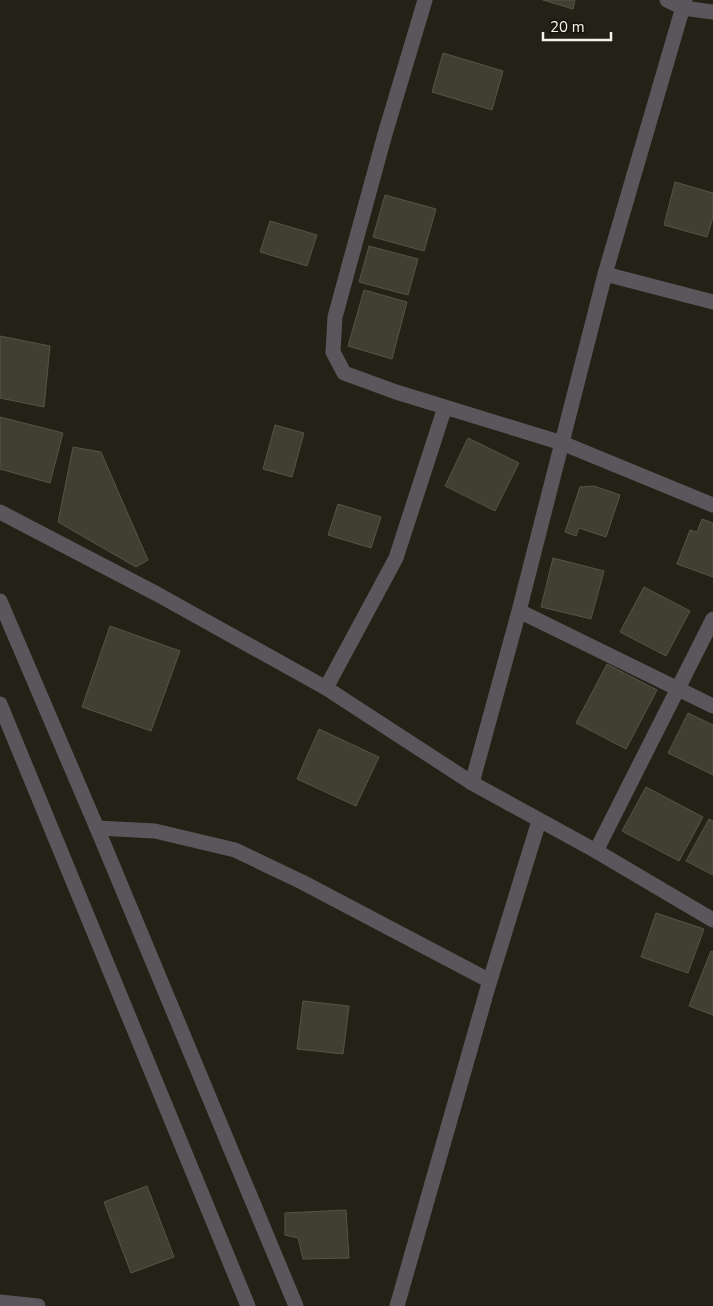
<svg xmlns="http://www.w3.org/2000/svg" width="713" height="1306" font-family="'Nunito Sans',sans-serif">
<style>
.building{fill:#413e32;stroke:#575447}
.lines{fill:none;stroke-linecap:round;stroke-linejoin:round}
.minor{stroke:#5b565b;stroke-width:15}
.tertiary{stroke:#5b565b;stroke-width:15}
</style>
<rect width="100%" height="100%" fill="#242116"/>
<path class="building" d="M 543,0 L 575,0 L 573,9 Z
M 443,53 L 503,71 L 492,110 L 432,92 Z
M 675,182 L 713,193 L 713,217 L 707,237 L 664,225 Z
M 385,195 L 436,209 L 424,251 L 373,237 Z
M 270,221 L 317,235 L 307,266 L 260,252 Z
M 369,246 L 418,259 L 408,295 L 359,282 Z
M 364,290 L 407,302 L 392,359 L 348,346 Z
M 0,336 L 50,346 L 44,407 L 0,398 Z
M 0,417 L 63,433 L 50,483 L 0,469 Z
M 275,425 L 304,433 L 292,477 L 263,469 Z
M 468,438 L 519,463 L 495,511 L 445,486 Z
M 73,447 L 101,452 L 148,560 L 136,567 L 58,522 Z
M 594,486 L 620,495 L 606,537 L 579,528 L 576,536 L 565,532 L 580,487 Z
M 338,504 L 381,517 L 371,548 L 328,535 Z
M 702,519 L 713,523 L 713,577 L 677,564 L 690,530 L 697,532 Z
M 553,558 L 604,571 L 591,619 L 541,607 Z
M 644,587 L 690,611 L 666,656 L 620,632 Z
M 110,626 L 180,651 L 151,731 L 82,707 Z
M 607,664 L 657,690 L 626,749 L 576,723 Z
M 688,713 L 713,725 L 713,775 L 668,753 Z
M 319,729 L 379,757 L 356,806 L 297,779 Z
M 646,787 L 703,817 L 679,861 L 622,831 Z
M 709,819 L 713,821 L 713,875 L 686,861 Z
M 656,913 L 704,929 L 688,973 L 641,957 Z
M 711,951 L 713,952 L 713,1015 L 689,1006 Z
M 303,1001 L 349,1006 L 343,1054 L 297,1049 Z
M 147,1186 L 174,1257 L 131,1273 L 104,1202 Z
M 346,1210 L 349,1258 L 303,1259 L 298,1238 L 285,1235 L 285,1213 Z"/>
<g class="lines">
<path class="minor" d="M 425,0 L 385,134 L 335,317 L 333,352 L 344,373 L 396,392 L 562,443 L 713,505
M 667,0 L 683,8 L 713,12
M 605,274 L 713,302
M 519,611 L 713,706
M 326,688 L 396,558 L 445,407
M 472,783 L 519,611 L 605,274 L 685,0
M 97,828 L 155,831 L 235,850 L 302,882 L 490,981
M 596,851 L 713,619
M 0,1302 L 38,1306
M 397,1306 L 488,987 L 539,821"/>
<path class="tertiary" d="M 0,512 L 157,594 L 326,688 L 472,783 L 596,851 L 713,920
M 0,601 L 97,828 L 296,1306
M 0,704 L 248,1306"/>
</g>
<path d="M543 32v8h68v-8" fill="none" stroke="#f6f4ec" stroke-width="2.5"/>
<text x="550" y="32" font-size="15" fill="#f6f4ec" stroke="#1a180d" stroke-width="4" paint-order="stroke">20 m</text>
</svg>
